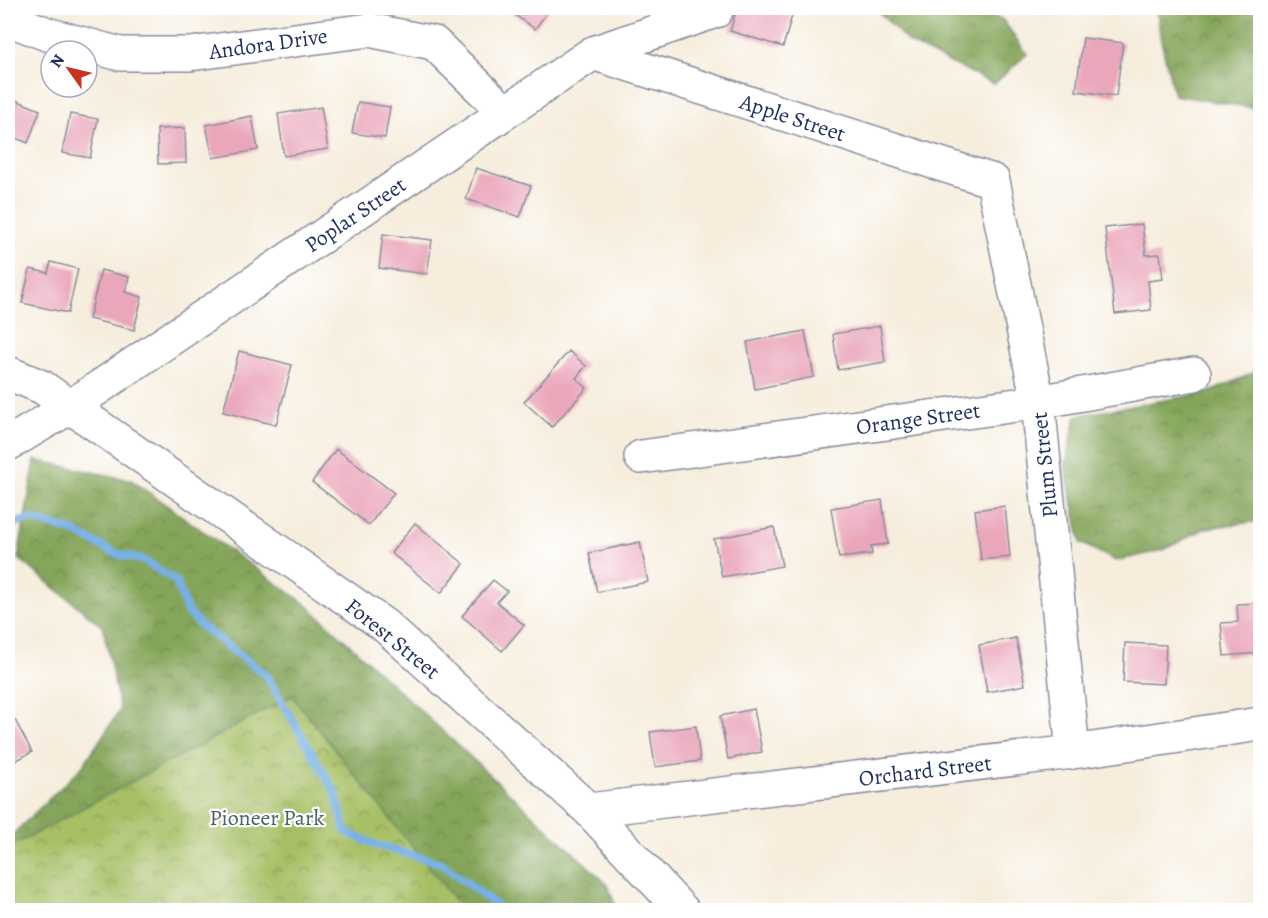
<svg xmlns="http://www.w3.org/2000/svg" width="1268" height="918" font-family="Alegreya,serif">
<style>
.forest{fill:url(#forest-crowns);stroke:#506a5c;stroke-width:1.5}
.park{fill:url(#park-crowns);stroke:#617862;stroke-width:1.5}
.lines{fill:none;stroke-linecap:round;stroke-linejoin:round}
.stream{stroke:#77b1e8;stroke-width:8}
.building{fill:#eaa6ba}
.minor-casing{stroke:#888e9d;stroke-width:36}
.minor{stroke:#fff;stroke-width:33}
.labels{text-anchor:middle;stroke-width:4.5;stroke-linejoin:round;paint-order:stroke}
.street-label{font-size:22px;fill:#1b2f5e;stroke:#fff}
.park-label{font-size:22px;fill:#4c6260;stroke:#fff}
</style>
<defs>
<pattern id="forest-crowns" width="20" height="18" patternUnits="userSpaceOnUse" patternTransform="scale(1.5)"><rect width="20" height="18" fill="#85a65a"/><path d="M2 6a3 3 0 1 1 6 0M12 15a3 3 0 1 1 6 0" fill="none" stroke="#6c884e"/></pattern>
<pattern id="park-crowns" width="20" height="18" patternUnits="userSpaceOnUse" patternTransform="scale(1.5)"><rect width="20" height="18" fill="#a7c065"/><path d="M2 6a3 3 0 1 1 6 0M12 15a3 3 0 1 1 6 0" fill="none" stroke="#879c56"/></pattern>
</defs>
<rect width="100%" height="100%" fill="#fff"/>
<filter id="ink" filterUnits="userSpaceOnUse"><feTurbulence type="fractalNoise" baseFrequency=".0167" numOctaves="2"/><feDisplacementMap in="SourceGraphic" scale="12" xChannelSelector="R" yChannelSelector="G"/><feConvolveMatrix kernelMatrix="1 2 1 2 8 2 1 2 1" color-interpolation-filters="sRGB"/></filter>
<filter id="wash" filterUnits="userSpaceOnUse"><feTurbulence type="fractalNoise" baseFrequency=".008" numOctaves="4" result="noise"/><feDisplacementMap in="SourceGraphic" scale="24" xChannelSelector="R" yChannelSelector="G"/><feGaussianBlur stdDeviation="1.35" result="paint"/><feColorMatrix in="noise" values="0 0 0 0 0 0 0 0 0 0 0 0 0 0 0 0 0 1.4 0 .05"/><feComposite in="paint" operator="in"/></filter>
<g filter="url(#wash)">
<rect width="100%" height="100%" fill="#f6eddc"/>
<path class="forest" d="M 875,8 L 973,8 L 1002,19 L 1027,54 L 994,84 L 909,43 Z
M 1157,8 L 1260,8 L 1260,109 L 1174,95 L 1160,36 Z
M 1260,370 L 1260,521 L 1206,528 L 1163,550 L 1116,561 L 1081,543 L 1065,467 L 1076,416 L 1210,392 Z
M 35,460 L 131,480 L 307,605 L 608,885 L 617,910 L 8,910 L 8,839 L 82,767 L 120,710 L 103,627 L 18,558 Z"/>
<path class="park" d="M 292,696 L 463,910 L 8,910 L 8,848 Z"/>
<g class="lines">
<path class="stream" d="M 8,525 L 30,519 L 70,530 L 117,554 L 143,560 L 176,581 L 187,611 L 201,626 L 266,675 L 335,792 L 346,832 L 376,845 L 441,863 L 502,910"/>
</g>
<g id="blocks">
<path class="building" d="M 505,8 L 550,8 L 535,29 Z
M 737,8 L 794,9 L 783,47 L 730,31 Z
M 1083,38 L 1123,43 L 1116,96 L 1076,91 Z
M 8,97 L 40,110 L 28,143 L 8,135 Z
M 358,102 L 390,107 L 385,138 L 352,133 Z
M 321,107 L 328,149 L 284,156 L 278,114 Z
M 70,114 L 98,119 L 90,158 L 62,153 Z
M 252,116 L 258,150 L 213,158 L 206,125 Z
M 185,128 L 186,163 L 158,164 L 157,129 Z
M 476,168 L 531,186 L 520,217 L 466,199 Z
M 1142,224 L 1146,255 L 1160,254 L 1163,279 L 1148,281 L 1151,310 L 1115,314 L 1105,228 Z
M 383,234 L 432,240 L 427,274 L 379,268 Z
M 51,262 L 78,269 L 68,313 L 22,303 L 30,269 L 48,273 Z
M 101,270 L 129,277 L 125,292 L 142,297 L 134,330 L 89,319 Z
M 880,326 L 885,362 L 838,370 L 833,334 Z
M 805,331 L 814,377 L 755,389 L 747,342 Z
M 239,351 L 292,365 L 276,425 L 223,412 Z
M 569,351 L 586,366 L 576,378 L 587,388 L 552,427 L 524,402 Z
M 336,449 L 394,493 L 369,525 L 312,482 Z
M 882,500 L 888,544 L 871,546 L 872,554 L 839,558 L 831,508 Z
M 1005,506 L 1010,557 L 981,560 L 975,510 Z
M 415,523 L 464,564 L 441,593 L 391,553 Z
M 774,527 L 782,566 L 722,577 L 714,539 Z
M 640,542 L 648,582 L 597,592 L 589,553 Z
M 493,580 L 507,591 L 497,602 L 524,625 L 502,651 L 462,616 Z
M 1260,603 L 1260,653 L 1224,656 L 1221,623 L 1238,622 L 1237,604 Z
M 1016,638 L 1025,685 L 987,692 L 979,645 Z
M 1125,643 L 1166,645 L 1164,684 L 1123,682 Z
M 754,709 L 762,752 L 728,759 L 720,716 Z
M 15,720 L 32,752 L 8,765 L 8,724 Z
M 696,726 L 700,761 L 655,767 L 650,732 Z"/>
</g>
</g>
<g filter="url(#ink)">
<use href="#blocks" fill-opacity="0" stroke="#888e9d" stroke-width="1.5"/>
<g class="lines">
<defs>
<path id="minor" d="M 8,19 L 47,34 L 120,54 L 190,54 L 369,30 L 434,43 L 505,112
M 593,53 L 993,181 L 1038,402 L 1073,752
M 8,373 L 42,387 L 384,625 L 589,810 L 682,910
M 8,444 L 70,407 L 593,53 L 716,11
M 641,457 L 1038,402 L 1194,374
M 589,810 L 1073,752 L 1260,724"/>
</defs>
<use href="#minor" class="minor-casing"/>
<use href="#minor" class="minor"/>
</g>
</g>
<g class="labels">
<g class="street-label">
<text transform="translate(268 43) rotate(-8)" y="8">Andora Drive</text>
<text transform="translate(793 117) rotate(18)" y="8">Apple Street</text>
<text transform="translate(355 214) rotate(-34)" y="8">Poplar Street</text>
<text transform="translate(918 418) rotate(-8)" y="8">Orange Street</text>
<text transform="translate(1044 465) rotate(-96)" y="8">Plum Street</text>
<text transform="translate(393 638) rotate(39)" y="8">Forest Street</text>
<text transform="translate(925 770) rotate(-7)" y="8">Orchard Street</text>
</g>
<g class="park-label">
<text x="267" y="825">Pioneer Park</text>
</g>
</g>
<rect width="1268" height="918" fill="none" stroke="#fff" stroke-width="30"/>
<g transform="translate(69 69) rotate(304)"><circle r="28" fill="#ffffff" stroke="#a4acbf" stroke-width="1.5"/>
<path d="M0-4.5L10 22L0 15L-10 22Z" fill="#c8321e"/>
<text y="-9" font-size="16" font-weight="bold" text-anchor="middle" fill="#1b2f5e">N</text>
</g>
</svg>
